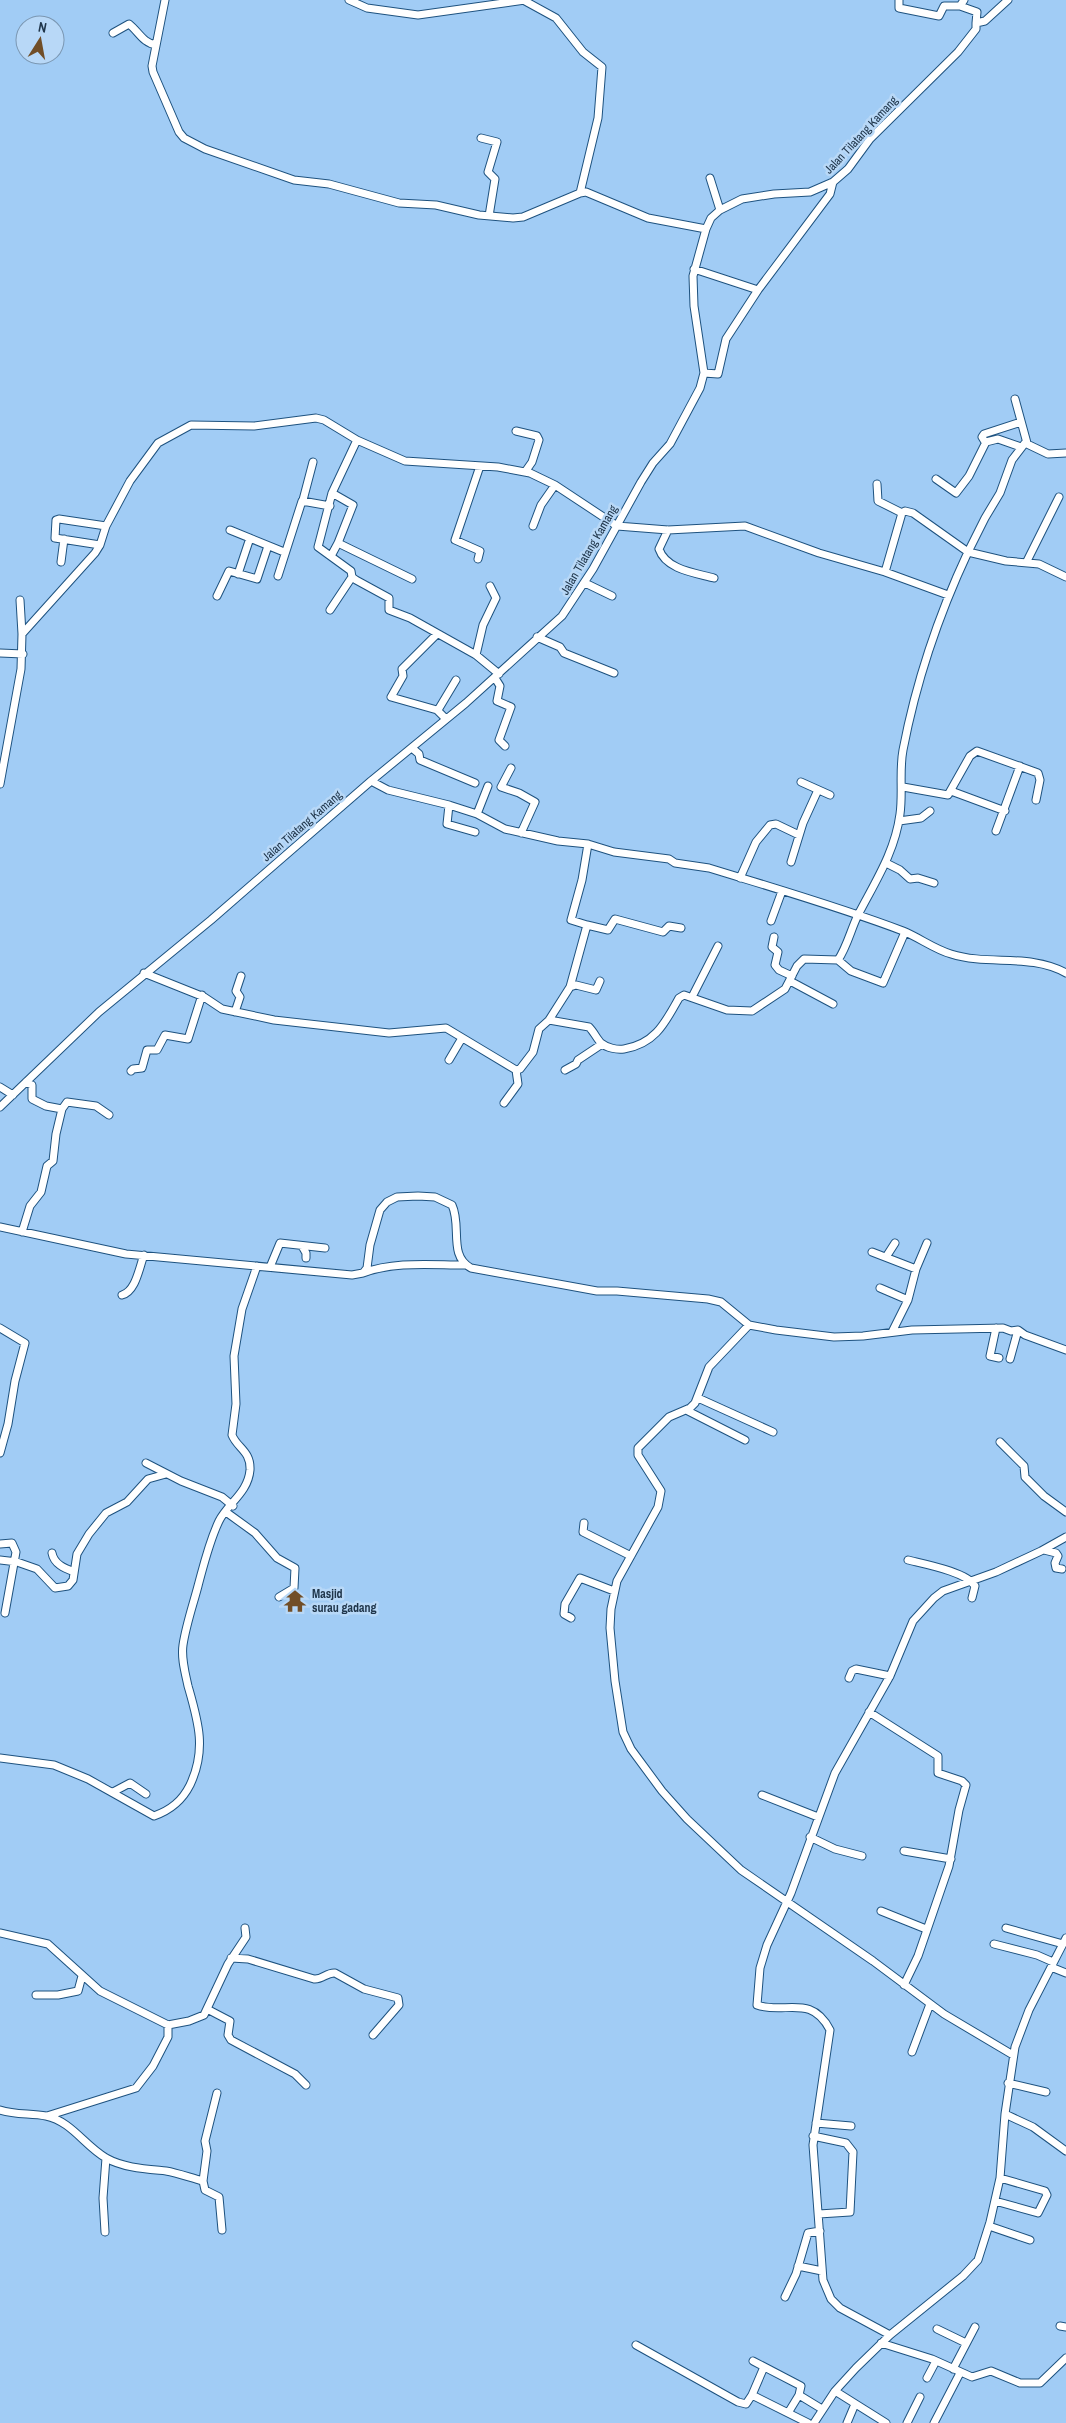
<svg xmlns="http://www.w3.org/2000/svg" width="1066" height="2423" font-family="'Archivo Narrow',sans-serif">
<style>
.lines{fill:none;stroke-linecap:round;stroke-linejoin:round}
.minor-casing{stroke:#1e527f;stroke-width:9}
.minor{stroke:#fff;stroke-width:7}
.labels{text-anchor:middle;stroke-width:5;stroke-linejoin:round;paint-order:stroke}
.street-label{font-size:12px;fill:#20364b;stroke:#b8d8f7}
.poi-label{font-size:12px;font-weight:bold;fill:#20364b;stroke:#b8d8f7;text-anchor:start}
</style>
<rect width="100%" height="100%" fill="#a1ccf5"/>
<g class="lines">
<defs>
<path id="minor" d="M 165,0 L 152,66 L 153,72 L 179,132 L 184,138 L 205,149 L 294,180 L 329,184 L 399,203 L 436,205 L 479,215 L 513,218 L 523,217 L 580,193 L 586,192 L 648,218 L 706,229
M 349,0 L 367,8 L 418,15 L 525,0
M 899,0 L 899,8 L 939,16 L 944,6 L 960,6
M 964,0 L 960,6 L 977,12 L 976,23
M 525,1 L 556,18 L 583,52 L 602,67 L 598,118 L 580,193
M 113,33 L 129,24 C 139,32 143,43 156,45
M 481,138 L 497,142 L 488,172 L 495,179 L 489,216
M 710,178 L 720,210
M 694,269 L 758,290
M 704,373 L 718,374 L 726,339 L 758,290 L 830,194 L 833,182
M 1015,399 L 1027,443
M 516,431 L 537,436 L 539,440 L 532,462 L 525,472
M 357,440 L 332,493 L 318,547 L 351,571 L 352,577 L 356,580 L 389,598 L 389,610 L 410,618 L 476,655 L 499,674
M 985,442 L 982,437 L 984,434 L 1021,422
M 936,479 L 956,493 L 969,476 L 986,442 L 998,439 L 1021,447
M 877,484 L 878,501 L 902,513
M 303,500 L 313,462
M 533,526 L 541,505 L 555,485
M 230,530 L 284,552
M 668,530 L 659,549 C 666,570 696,573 714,578
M 338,543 L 412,579
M 100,545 L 55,538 L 56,520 L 59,519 L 106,526
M 331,556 L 338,543 L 353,505 L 332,493
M 478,559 L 480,551 L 455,540 L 480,466
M 1027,561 L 1059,497
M 61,562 L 64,539
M 885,572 L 902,513 L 905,511 L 913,513 L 968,552 L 985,518 L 1000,493 L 1012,460 L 1025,443 L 1048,454 L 1066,453
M 238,574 L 250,538
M 278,576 L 302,501 L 330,506
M 585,583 L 612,596
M 217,596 L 229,571 L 257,579 L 268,546
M 20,600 L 22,634
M 330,610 L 352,577
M 436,635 L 402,669 L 403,676 L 391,697 L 437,710 L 445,718
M 537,637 L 560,647 L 564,653 L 614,673
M 0,653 L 23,654
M 476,655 L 483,625 L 496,598 L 490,586
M 495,678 L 500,686 L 497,701 L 511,707 L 499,740 L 505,746
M 438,710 L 456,680
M 412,748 L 419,754 L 420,760 L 475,783
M 511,768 L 501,787 L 519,793 L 535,802 L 521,833
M 371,781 L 388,790 L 449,805 L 477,814 L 505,829 L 558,841 L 588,844 L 614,852 L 669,859 L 675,863 L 709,868 C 774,888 840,907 903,931 C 920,938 934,949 951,954 C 989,966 1030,953 1066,973
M 801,782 L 830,795
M 0,784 L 21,669 L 22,634 L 95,553 L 100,545 L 106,526 L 130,481 L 158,443 L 191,425 L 254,426 L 316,418 L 324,420 L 357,440 L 405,461 L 498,467 L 530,473 L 555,485 L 617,526 L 668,530 L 745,526 L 819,553 L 885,572 L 948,595
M 903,787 L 948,795 L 970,756 L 977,751 L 1038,773 L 1040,780 L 1036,800
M 951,791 L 1005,811
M 449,805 L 447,824 L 475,832
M 477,814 L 488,786
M 899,821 L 921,818 L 930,811
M 996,831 L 1020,766
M 791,862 L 803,823 L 818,790
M 886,863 L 900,870 L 910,879 L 918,878 L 934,883
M 740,878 L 756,842 L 770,825 L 776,824 L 799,835
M 771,921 L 782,891
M 587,925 L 608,930 L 615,919 L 663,932 L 669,926 L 681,928
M 774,937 L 772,947 L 778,952 L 775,965 L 779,970 L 792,976
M 838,960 L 851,971 L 883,983 L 905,932
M 144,973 L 204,997 L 222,1009 L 274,1020 L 389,1033 L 446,1028 L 516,1070 L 520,1069 L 533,1052 L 539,1029 L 549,1020 L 570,987 L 587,925 L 571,920 L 582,880 L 588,844
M 790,981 L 833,1004
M 570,987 L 576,985 L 596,990 L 600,981
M 692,997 L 718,946
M 235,1012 L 240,997 L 236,991 L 241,976
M 549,1020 L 589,1027 C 594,1032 597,1039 601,1043 C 607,1048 617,1050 624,1049 C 655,1044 665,1023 679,998 L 684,995 L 727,1010 L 752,1011 L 785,989 L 797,966 L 804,959 L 838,960 C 847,947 851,929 858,915 C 875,882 895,852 900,814 C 903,793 899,771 903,750 C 916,682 939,614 968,552 L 1006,561 L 1039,564 L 1066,577
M 449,1060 L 462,1038
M 565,1070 L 576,1064 L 578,1060 L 602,1044
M 131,1071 L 133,1069 L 142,1068 L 147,1050 L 157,1050 L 165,1035 L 188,1039 L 202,995
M 26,1082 L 32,1085 L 32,1099 L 46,1106 L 62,1109
M 0,1087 L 13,1095
M 504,1103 L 518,1084 L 516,1070
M 0,1107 L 99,1012 L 211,920 L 371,781 L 466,703 L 562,616 L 593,569 L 641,482 L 653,463 L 670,444 L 700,388 L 704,373 L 694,306 L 693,276 L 706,229 L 711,218 L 720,210 L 742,199 L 774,194 L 810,192 L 833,182 L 848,169 L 870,139 L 958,52 L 976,29 L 976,23 L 985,21 L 1008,0
M 0,1227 L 126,1254 L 352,1275 L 363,1273 L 367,1268 L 370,1245 L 380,1210 L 387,1202 L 397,1197 L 418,1196 L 435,1197 L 452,1205 C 462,1226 448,1256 471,1268 L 597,1291 L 617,1291 L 708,1299 L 721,1302 L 749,1325 L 776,1330 L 834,1337 L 863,1336 L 912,1330 L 1003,1328 L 1011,1331 L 1018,1330 L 1025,1335 L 1066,1350
M 22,1232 L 30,1206 L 41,1192 L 47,1166 L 53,1161 L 56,1134 L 62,1109 L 67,1102 L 96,1106 L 109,1115
M 302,1246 L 306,1253 L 306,1258
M 872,1252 L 916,1269
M 886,1257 L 895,1243
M 270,1267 L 280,1243 L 325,1248
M 363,1273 C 395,1261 431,1265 464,1265
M 880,1288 L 908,1300
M 122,1295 C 136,1291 139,1268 144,1255
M 749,1325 L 709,1367 L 695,1403 L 690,1408 L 669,1417 L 638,1448 L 638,1455 L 661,1491 L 658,1507 L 617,1581 L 611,1609 L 610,1628 L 615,1681 L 623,1732 L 631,1749 L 662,1791 L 687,1819 L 741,1870 L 873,1961 L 944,2014 L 1013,2055
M 0,1328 L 25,1343 L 15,1381 L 8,1424 L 0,1453
M 996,1328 L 990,1356 L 999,1358
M 892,1332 L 908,1300 L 916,1269 L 927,1243
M 1010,1359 L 1018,1330
M 698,1398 L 773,1432
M 686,1410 L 745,1440
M 1000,1442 L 1024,1466 L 1025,1477 L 1044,1496 L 1066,1512
M 146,1463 L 181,1481 L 222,1497 L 233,1506
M 226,1512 L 255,1533 L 277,1558 L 295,1568 L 294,1588 L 279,1597
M 584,1523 L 583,1532 L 631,1556
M 0,1544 L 12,1543 L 16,1552 L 5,1613
M 1044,1550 L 1056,1553 L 1058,1556 L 1055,1563 L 1056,1568 L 1062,1569
M 52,1553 C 54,1564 64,1568 74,1572
M 0,1560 L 17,1562 L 37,1569 L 55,1588 L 68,1586 L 73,1580 L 77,1554 L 89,1534 L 106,1513 L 127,1502 L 148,1479 L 166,1474
M 908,1560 C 924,1564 967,1572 975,1586 L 972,1598
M 571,1618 L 564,1614 L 565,1604 L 580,1578 L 614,1591
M 849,1678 L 852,1671 L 856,1669 L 890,1676
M 869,1712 L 938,1756 L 938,1773 L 962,1781 L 966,1785 L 959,1810 L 949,1866 L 918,1956 L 904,1985
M 0,1758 L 54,1765 L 88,1779 L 154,1816 C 171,1810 182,1801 190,1785 C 207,1749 198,1721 188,1686 C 185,1672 181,1658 183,1645 C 186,1625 193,1605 198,1586 C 204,1564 209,1542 219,1521 C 228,1503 248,1493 250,1470 C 251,1451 237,1448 232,1435 L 236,1404 L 234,1356 L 242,1309 L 257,1266
M 113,1792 L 130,1783 L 146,1794
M 762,1795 L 818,1817
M 810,1837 L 835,1849 L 862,1856
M 904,1851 L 951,1859
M 881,1911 L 926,1929
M 1006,1928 L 1063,1944
M 0,1933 L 48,1944 L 100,1991 L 168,2025 L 189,2021 L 204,2015 L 228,1964 L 246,1937 L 245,1928
M 994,1944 L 1037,1955 L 1053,1962
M 231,1958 L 248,1959 L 314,1979 C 322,1980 327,1972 335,1973 L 364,1989 L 398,1998 L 399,2005 L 373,2035
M 1051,1967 L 1066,1973
M 36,1995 L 58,1995 L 78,1991 L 82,1976
M 207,2009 L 230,2021 L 228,2035 L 231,2040 L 295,2074 L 306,2085
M 912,2052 L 930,2004
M 1008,2083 L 1046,2092
M 0,2110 C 15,2115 31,2113 46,2116 C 71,2121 85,2146 106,2158 C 124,2168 146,2169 166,2171 C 178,2173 191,2178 203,2181 L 205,2190 L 219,2197 L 222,2230
M 1005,2114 L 1015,2047 L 1029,2010 L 1066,1938
M 47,2116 L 136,2088 L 153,2066 L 168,2037 L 168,2025
M 816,2123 L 851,2126
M 813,2136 L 846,2143 L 853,2152 L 850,2212 L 819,2214
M 203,2181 L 207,2151 L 205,2141 L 217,2093
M 995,2201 L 1038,2213 L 1047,2195 L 1045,2191 L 1000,2178
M 989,2226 L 1030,2240
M 105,2232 L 103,2198 L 106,2158
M 798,2266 L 822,2271
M 785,2297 L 796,2274 L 808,2233 L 820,2231
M 1060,2326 L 1066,2327
M 937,2329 L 966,2343
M 890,2335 L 840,2308 L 831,2299 L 823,2280 L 813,2145 L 830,2030 C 811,1993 784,2015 757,2005 L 760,1968 L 767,1945 L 791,1893 L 835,1773 L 890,1676 L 913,1621 L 934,1598 L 943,1591 L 996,1572 L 1041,1551 L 1066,1537
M 881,2343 L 932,2359 L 972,2377 L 991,2371 L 1020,2383 L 1040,2383 L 1066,2358
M 636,2345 L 738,2402 L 746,2404 L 752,2395 L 808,2423
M 753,2361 L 801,2386 L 799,2395 L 788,2413
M 953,2369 L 975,2327
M 927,2378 L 936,2361
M 835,2391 L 886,2423
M 752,2395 L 764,2367
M 799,2395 L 822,2409
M 814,2423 L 835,2391 L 856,2368 L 890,2335 L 963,2276 L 978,2260 L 990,2222 L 1000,2178 L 1005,2114 L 1033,2127 L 1066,2151
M 847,2423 L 855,2404
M 907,2423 L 920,2397
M 934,2423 L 960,2373"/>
</defs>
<use href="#minor" class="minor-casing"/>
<use href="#minor" class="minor"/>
</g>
<defs>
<symbol id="temple-bare" viewBox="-9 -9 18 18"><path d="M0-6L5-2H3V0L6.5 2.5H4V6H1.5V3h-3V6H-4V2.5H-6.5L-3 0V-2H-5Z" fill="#714e27" stroke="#b8d8f7" stroke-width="2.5" paint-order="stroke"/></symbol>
</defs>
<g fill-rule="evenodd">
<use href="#temple-bare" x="279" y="1585" width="32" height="32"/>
</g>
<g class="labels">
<g class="street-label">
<text transform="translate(861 135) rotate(-47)" y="4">Jalan Tilatang Kamang</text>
<text transform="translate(589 550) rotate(-60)" y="4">Jalan Tilatang Kamang</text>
<text transform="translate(302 826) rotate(-41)" y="4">Jalan Tilatang Kamang</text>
</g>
<g class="poi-label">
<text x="312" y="1598">Masjid<tspan x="312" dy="14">surau gadang</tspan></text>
</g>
</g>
<g transform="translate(40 40) rotate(11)"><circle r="24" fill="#b8d8f7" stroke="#7b97b2"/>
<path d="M0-4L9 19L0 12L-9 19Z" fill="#714e27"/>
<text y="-8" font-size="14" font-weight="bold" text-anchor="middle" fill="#20364b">N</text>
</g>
</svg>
